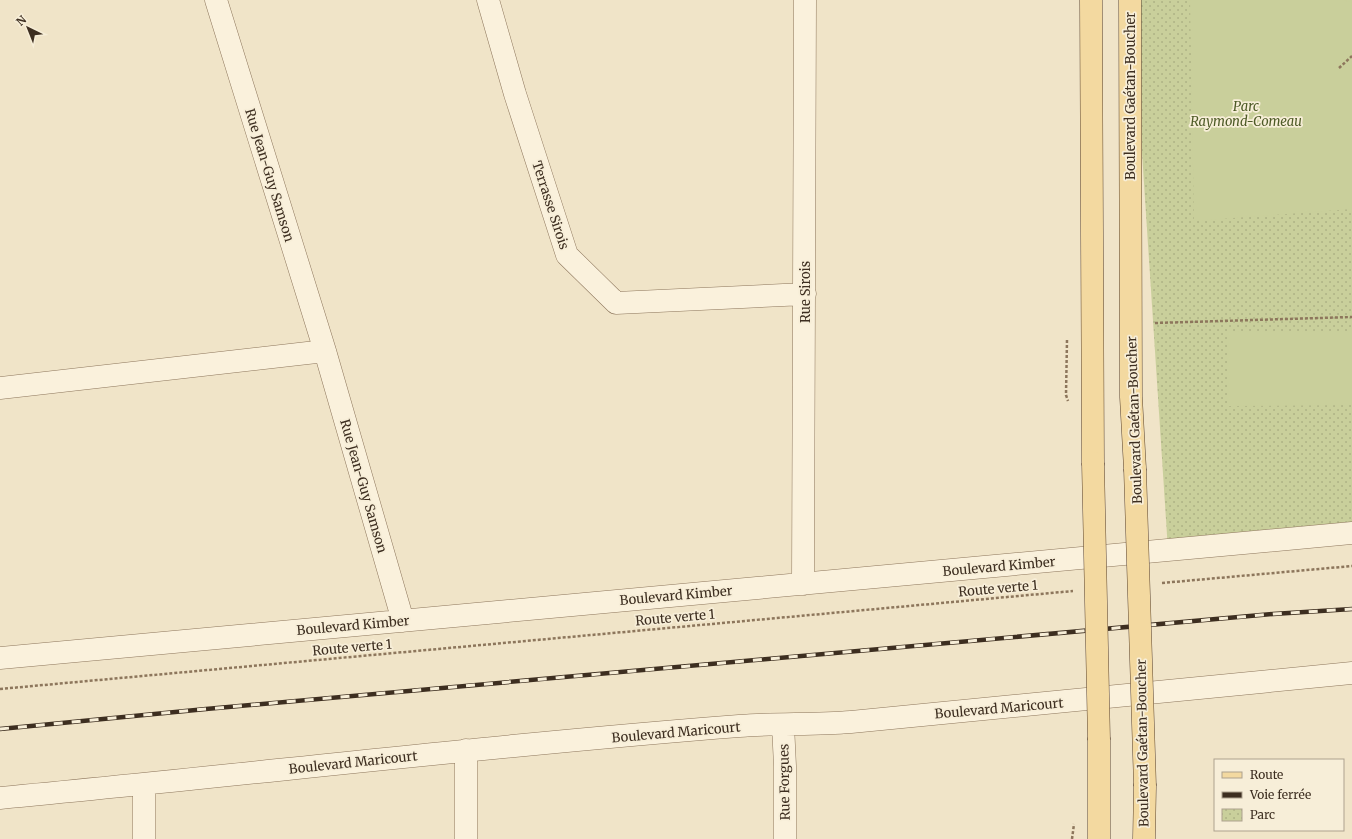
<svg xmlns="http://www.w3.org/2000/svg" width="1352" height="839" font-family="Merriweather,serif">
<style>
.park{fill:url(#park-dots)}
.garden{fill:#c9cf9b}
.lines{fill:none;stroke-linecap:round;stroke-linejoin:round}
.minor-casing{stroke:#8d765c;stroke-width:23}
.major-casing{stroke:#5b4430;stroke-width:23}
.path{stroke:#8d765c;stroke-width:2.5;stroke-dasharray:3 2;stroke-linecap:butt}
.minor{stroke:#faf1dc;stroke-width:22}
.major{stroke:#f3d9a0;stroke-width:22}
.rail-casing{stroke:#3d2e20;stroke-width:4.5}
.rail{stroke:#f7eed8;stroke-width:3;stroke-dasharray:9;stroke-linecap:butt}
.major-bridge-casing{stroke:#5b4430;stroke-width:23;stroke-linecap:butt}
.major-bridge{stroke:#f3d9a0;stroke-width:22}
.labels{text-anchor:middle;stroke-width:3.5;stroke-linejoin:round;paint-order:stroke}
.street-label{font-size:13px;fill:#3d2e20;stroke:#f7eed8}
.park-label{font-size:13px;font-style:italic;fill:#4d5a26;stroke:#f7eed8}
</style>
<defs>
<pattern id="park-dots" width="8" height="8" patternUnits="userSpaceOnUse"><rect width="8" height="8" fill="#c9cf9b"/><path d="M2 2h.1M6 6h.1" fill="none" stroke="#aeb285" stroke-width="1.8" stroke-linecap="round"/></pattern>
</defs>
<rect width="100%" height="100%" fill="#f0e4c8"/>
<path class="park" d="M 1132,0 L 1352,0 L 1352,533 L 1168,550 Z"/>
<path class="garden" d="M 1190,0 L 1344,0 L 1352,3 L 1352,209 L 1194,221 Z
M 1352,331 L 1352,405 L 1229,406 L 1229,332 Z"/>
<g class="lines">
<defs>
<path id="minor" d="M 216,0 L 325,351 L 403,621
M 488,0 L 515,94 L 567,255 L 616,303 L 805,294
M 0,388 L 325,351
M 803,584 L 805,0
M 0,658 L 1352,533
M 783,725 L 785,766 L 785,839
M 466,750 L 466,839
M 0,798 C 246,775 492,745 739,726 C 776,723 813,725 851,722 L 1352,673
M 144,839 L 144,785"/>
<path id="major" d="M 1091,0 L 1093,463
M 1130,0 L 1131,397 L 1135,469
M 1099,839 L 1099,740
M 1144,839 L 1145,786"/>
</defs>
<use href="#minor" class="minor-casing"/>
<use href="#major" class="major-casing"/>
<path class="path" d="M 1339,68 L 1352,56
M 1155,323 L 1352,317
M 1067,340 L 1066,395 L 1068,401
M 1162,583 L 1352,566
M 0,689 L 1073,591
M 1072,839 L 1074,824"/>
<use href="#minor" class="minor"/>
<use href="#major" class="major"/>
<defs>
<path id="rail" d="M 0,729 L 206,709 L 1273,614 L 1352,609"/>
</defs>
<use href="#rail" class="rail-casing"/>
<use href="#rail" class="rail"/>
<defs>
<path id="major-bridge" d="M 1093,463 L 1099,740
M 1135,469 L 1145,786"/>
</defs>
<use href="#major-bridge" class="major-bridge-casing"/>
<use href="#major-bridge" class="major-bridge"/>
</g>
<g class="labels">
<g class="street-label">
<text transform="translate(1130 96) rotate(-90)" y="5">Boulevard Gaétan-Boucher</text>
<text transform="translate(270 175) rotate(73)" y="5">Rue Jean-Guy Samson</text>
<text transform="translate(551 205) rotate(72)" y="5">Terrasse Sirois</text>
<text transform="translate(805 292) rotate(-90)" y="5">Rue Sirois</text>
<text transform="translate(1134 420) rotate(-92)" y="5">Boulevard Gaétan-Boucher</text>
<text transform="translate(364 486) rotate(74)" y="5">Rue Jean-Guy Samson</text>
<text transform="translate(999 566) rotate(-5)" y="5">Boulevard Kimber</text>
<text transform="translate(998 588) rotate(-5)" y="5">Route verte 1</text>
<text transform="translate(676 595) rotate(-5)" y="5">Boulevard Kimber</text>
<text transform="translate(675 617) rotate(-5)" y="5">Route verte 1</text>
<text transform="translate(353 625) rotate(-5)" y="5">Boulevard Kimber</text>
<text transform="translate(352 647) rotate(-5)" y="5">Route verte 1</text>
<text transform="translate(999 708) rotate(-5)" y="5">Boulevard Maricourt</text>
<text transform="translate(676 732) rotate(-5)" y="5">Boulevard Maricourt</text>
<text transform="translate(1142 743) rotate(-91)" y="5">Boulevard Gaétan-Boucher</text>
<text transform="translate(353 762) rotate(-6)" y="5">Boulevard Maricourt</text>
<text transform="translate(784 782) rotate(-91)" y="5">Rue Forgues</text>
</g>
<g class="park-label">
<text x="1246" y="111">Parc<tspan x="1246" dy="15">Raymond-Comeau</tspan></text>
</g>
</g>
<rect x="1214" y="759" width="130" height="72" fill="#f7eed8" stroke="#ada18e"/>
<rect x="1222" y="772" width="20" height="6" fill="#f3d9a0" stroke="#ada18e"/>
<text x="1250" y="779" font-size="12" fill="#3d2e20">Route</text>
<rect x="1222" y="792" width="20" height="6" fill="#3d2e20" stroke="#ada18e"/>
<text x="1250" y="799" font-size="12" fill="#3d2e20">Voie ferrée</text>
<rect x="1222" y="809" width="20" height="12" fill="url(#park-dots)" stroke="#ada18e"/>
<text x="1250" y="819" font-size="12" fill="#3d2e20">Parc</text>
<g transform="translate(28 28) rotate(317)" stroke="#f7eed8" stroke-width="3" paint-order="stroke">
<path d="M0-3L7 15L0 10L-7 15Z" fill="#3d2e20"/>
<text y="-6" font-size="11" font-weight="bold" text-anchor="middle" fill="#3d2e20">N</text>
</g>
</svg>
